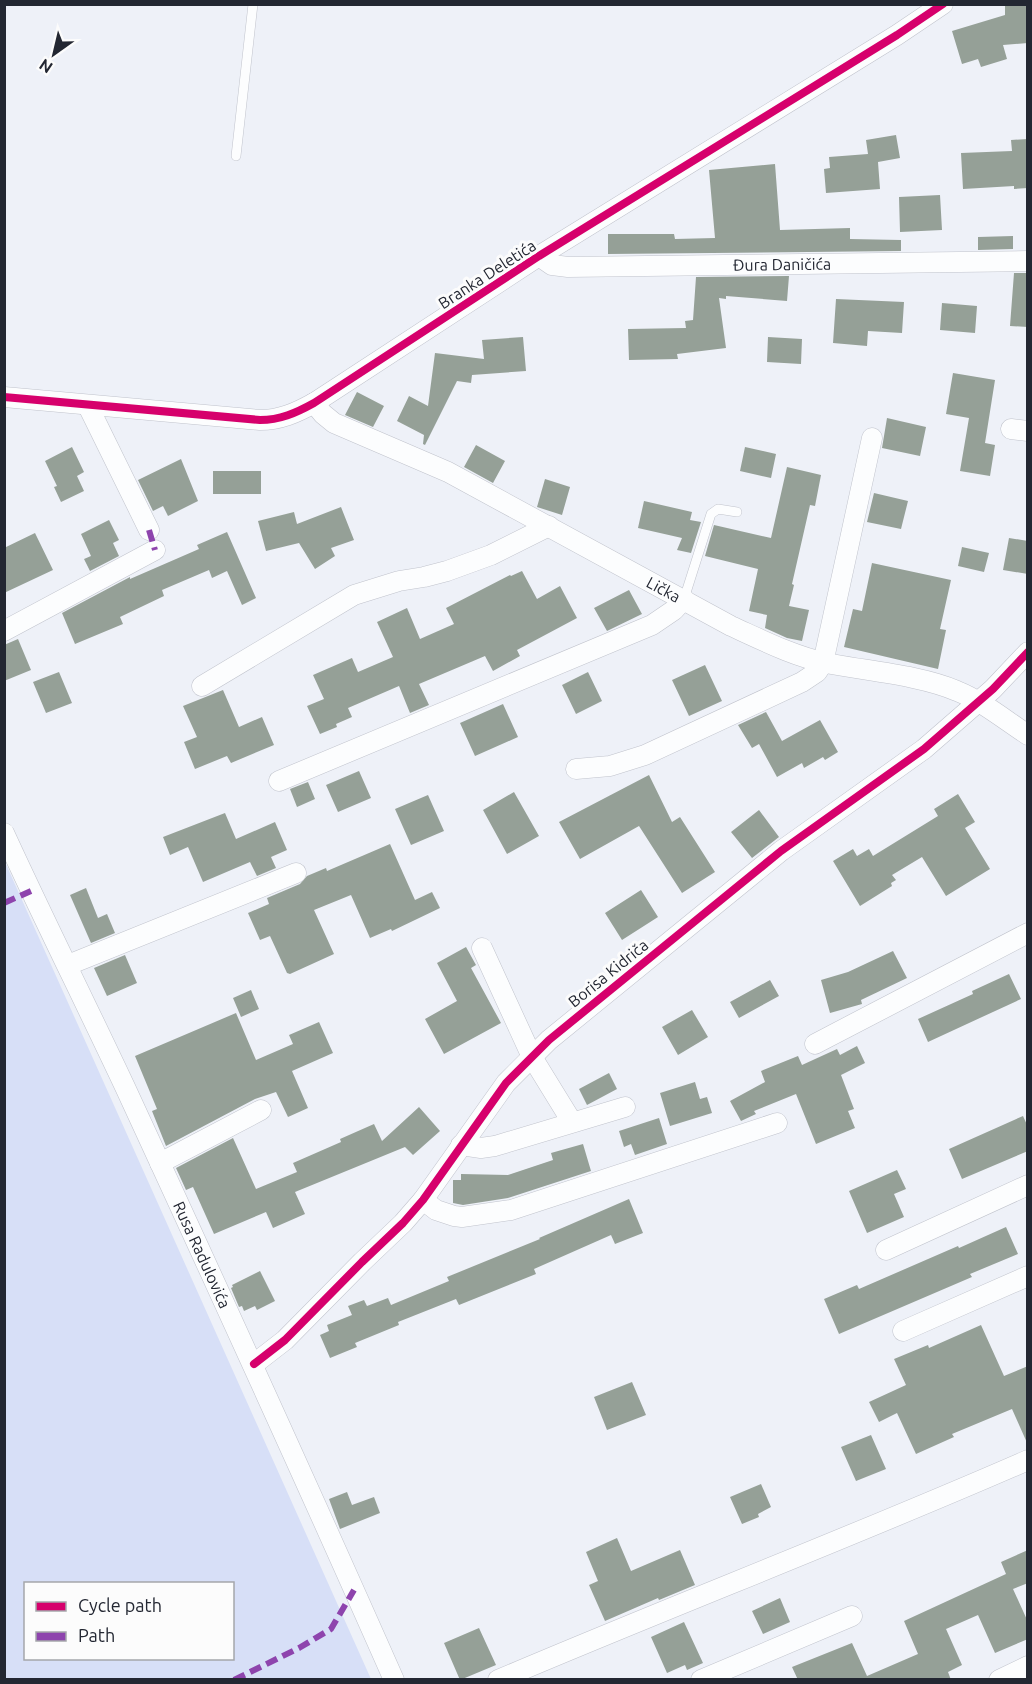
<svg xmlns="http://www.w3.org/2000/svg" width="1032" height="1684" font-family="Ubuntu,sans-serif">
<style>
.green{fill:#d7dff7;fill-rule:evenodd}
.building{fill:#95a097}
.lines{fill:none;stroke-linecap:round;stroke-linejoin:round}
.service-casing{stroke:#c0c3cc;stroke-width:10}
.minor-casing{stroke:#c0c3cc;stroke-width:21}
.service{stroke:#fcfdfe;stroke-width:9}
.minor{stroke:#fcfdfe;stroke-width:20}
.quiet{stroke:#8e44ad;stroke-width:6;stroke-dasharray:12 6;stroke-linecap:butt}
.cycleway-casing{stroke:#fcfcfc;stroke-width:11}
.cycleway{stroke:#d6006c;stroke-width:8}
.labels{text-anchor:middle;stroke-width:6;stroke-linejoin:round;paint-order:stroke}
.street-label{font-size:16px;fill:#232732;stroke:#fcfcfc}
</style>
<rect width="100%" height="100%" fill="#eef1f8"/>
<path class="green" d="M 4,862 L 5,862 L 371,1679 L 5,1679 ZM 26,1584 L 232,1584 L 232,1658 L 26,1658 Z"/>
<path class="building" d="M 1005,4 L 1028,4 L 1028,43 L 1003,45 L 1007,59 L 981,67 L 978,59 L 962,64 L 952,31 L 1005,15 Z
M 896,135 L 900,158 L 878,162 L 880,189 L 826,193 L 824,169 L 830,168 L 829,157 L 868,154 L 866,140 Z
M 1028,139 L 1028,188 L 1014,189 L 1014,186 L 963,189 L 961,153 L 1012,151 L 1011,140 Z
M 775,164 L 780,230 L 850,228 L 850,239 L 901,240 L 901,251 L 608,254 L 608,234 L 674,234 L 675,239 L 715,238 L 709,170 Z
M 940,195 L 942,230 L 900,232 L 899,197 Z
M 1013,236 L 1013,249 L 978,250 L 978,237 Z
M 1014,273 L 1028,273 L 1028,327 L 1010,326 Z
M 789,276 L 787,301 L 726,296 L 726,299 L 719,298 L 726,348 L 677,354 L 678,359 L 629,360 L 628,329 L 686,328 L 685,321 L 693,320 L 696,277 Z
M 836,299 L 904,302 L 902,333 L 868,331 L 867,346 L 833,343 Z
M 942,303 L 977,306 L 975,333 L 940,330 Z
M 523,337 L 526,371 L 472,375 L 471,383 L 457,381 L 425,445 L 423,444 L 424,435 L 397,421 L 409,396 L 428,406 L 435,353 L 484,359 L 482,340 Z
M 768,337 L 802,339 L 801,364 L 767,362 Z
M 953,373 L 995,380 L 985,443 L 995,445 L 990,476 L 960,471 L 969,418 L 946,414 Z
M 357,392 L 384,406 L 373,427 L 345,415 Z
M 887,418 L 926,427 L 920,456 L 882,448 Z
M 476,445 L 505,461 L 493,483 L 464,467 Z
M 72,447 L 84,472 L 77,476 L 84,491 L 61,502 L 54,487 L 57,486 L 45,461 Z
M 745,447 L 776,454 L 771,478 L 740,471 Z
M 181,459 L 198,501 L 168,516 L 163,506 L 153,511 L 138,480 Z
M 787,467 L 821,475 L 815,506 L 810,505 L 792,584 L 794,585 L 789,606 L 809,610 L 802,641 L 787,638 L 765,628 L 767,615 L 749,611 L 758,569 L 705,556 L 714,525 L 771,538 Z
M 213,471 L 261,471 L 261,494 L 213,494 Z
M 545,479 L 570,487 L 562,515 L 537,507 Z
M 874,493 L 908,501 L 901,529 L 867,522 Z
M 644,501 L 692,512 L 690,520 L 701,522 L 691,553 L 677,550 L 682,538 L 638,528 Z
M 341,507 L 354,540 L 331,548 L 335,556 L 315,569 L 299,543 L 266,551 L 258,521 L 294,512 L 297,524 Z
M 109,520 L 119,540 L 113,543 L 119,556 L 90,571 L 84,559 L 91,556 L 81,534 Z
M 227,532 L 256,598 L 242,605 L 227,571 L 212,578 L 209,570 L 162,590 L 164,596 L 120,617 L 123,624 L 75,644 L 62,613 L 130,577 L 130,579 L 199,549 L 197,545 Z
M 35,533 L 53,570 L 4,593 L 4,548 Z
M 1009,538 L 1028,541 L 1028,574 L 1003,570 Z
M 962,547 L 989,553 L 984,572 L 958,566 Z
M 872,563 L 951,580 L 940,629 L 946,630 L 938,669 L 844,647 L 853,609 L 862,611 Z
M 522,571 L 537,599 L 560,586 L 577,618 L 517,650 L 520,656 L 493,671 L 485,656 L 419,684 L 429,705 L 410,713 L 399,686 L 348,708 L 352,717 L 336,724 L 337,727 L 320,734 L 307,706 L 324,699 L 313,675 L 352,658 L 358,672 L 393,657 L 377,622 L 407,608 L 420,639 L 454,624 L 446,608 L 510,575 L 511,576 Z
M 629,590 L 642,614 L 607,631 L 594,608 Z
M 18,639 L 31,670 L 4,681 L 4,645 Z
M 705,665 L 722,701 L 689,716 L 672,680 Z
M 59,672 L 72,703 L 46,713 L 33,682 Z
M 588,672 L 602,701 L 576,714 L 562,685 Z
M 223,690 L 239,727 L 262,717 L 274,745 L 231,763 L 227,756 L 195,769 L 184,742 L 197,737 L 183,706 Z
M 503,704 L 518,737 L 475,756 L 460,723 Z
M 766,712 L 782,741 L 820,720 L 838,752 L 825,760 L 823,757 L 804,768 L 802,763 L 777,777 L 759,744 L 752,748 L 738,725 Z
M 359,771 L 371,798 L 338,812 L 326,785 Z
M 649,775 L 672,822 L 680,817 L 715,872 L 682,893 L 639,826 L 580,859 L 559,822 Z
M 308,782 L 315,799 L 297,807 L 290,789 Z
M 514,792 L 539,836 L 507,854 L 483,810 Z
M 958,794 L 975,822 L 965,828 L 990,869 L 946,896 L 922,857 L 892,875 L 896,880 L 891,883 L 892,886 L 860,906 L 833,861 L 853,849 L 857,856 L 869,849 L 873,856 L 938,816 L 934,809 Z
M 428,795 L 444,831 L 411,845 L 395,809 Z
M 759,810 L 779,837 L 752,858 L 731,832 Z
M 225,813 L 236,839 L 275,822 L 287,850 L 271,857 L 276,868 L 257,876 L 250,862 L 203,882 L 188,847 L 170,855 L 163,837 Z
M 390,844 L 415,900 L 432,892 L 440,908 L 392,931 L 391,929 L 370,938 L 351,895 L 314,910 L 334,954 L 290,974 L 287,973 L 270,936 L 260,940 L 248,913 L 269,904 L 267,898 L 300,884 L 307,876 L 326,868 L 327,871 Z
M 86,888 L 98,918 L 107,914 L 115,933 L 91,943 L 70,895 Z
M 641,890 L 658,917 L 622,940 L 605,913 Z
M 466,947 L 476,965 L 471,968 L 501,1023 L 444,1054 L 425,1019 L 457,1001 L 437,963 Z
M 893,951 L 907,978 L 861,1000 L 862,1004 L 830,1013 L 821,980 L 848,972 Z
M 125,955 L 137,983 L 107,996 L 94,968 Z
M 1009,974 L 1021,999 L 928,1042 L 918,1019 L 973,994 L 972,991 Z
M 770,980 L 779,996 L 739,1018 L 730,1002 Z
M 251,990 L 259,1009 L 241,1017 L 233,998 Z
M 692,1010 L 708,1037 L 678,1055 L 662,1027 Z
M 236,1013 L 256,1060 L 293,1044 L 289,1035 L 319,1022 L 333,1053 L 292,1071 L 308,1108 L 288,1117 L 276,1092 L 255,1099 L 166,1146 L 152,1111 L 157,1109 L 135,1056 Z
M 857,1046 L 865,1063 L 841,1075 L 854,1109 L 848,1111 L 855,1128 L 816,1144 L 796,1094 L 754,1111 L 756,1114 L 741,1121 L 730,1101 L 765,1082 L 761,1071 L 798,1056 L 802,1065 L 837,1049 L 840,1055 Z
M 609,1073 L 617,1089 L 587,1105 L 579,1089 Z
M 695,1082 L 700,1099 L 707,1097 L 712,1113 L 670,1126 L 660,1093 Z
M 419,1107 L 440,1131 L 413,1155 L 405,1147 L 295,1192 L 305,1214 L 273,1228 L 266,1212 L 214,1234 L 193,1187 L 186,1190 L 176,1168 L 233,1138 L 256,1189 L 297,1172 L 293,1163 L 341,1142 L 340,1139 L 374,1124 L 382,1141 Z
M 1023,1116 L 1028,1127 L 1028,1151 L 962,1179 L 949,1149 Z
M 659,1118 L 667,1144 L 635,1155 L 631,1144 L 624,1147 L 619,1131 Z
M 583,1144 L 591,1171 L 508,1198 L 463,1205 L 453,1203 L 453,1180 L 461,1180 L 461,1174 L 508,1175 L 553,1160 L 551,1153 Z
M 897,1170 L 906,1189 L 894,1194 L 904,1217 L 867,1233 L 849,1191 Z
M 629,1199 L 643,1233 L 615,1244 L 611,1235 L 534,1269 L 536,1274 L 459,1305 L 456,1299 L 398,1322 L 399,1325 L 355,1343 L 357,1347 L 330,1358 L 320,1335 L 329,1331 L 327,1325 L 352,1315 L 348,1306 L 364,1300 L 367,1306 L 388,1298 L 391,1305 L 449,1281 L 447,1277 L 540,1239 L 539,1238 Z
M 1006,1227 L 1018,1254 L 970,1274 L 972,1277 L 839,1334 L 824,1299 L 857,1285 L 859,1289 L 958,1246 L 959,1248 Z
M 260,1271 L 275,1301 L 257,1310 L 255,1306 L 244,1311 L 242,1306 L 239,1307 L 231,1288 L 233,1287 L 232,1285 Z
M 981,1325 L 1004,1376 L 1028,1366 L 1028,1445 L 1012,1409 L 952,1434 L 954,1437 L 916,1454 L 897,1413 L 879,1422 L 869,1402 L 906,1385 L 894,1359 L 928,1345 L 929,1348 Z
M 632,1382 L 646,1415 L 607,1430 L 594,1397 Z
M 871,1435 L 886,1469 L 856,1481 L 841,1447 Z
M 761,1484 L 771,1507 L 758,1514 L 759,1517 L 742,1524 L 730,1497 Z
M 347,1492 L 352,1505 L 374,1497 L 380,1513 L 340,1529 L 329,1499 Z
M 617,1538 L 631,1571 L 680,1550 L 695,1585 L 659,1600 L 658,1598 L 605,1621 L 589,1585 L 598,1581 L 586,1552 Z
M 1028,1550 L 1028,1583 L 1013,1589 L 1028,1622 L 1028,1639 L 995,1653 L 978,1615 L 946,1629 L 962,1665 L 948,1672 L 951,1680 L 798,1680 L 792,1667 L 852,1643 L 867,1676 L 918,1654 L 904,1621 L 1006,1574 L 1001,1562 Z
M 780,1598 L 790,1622 L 763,1634 L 752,1611 Z
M 684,1622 L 703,1663 L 687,1670 L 685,1665 L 667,1673 L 651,1637 Z
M 479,1628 L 496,1665 L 460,1680 L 444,1643 Z"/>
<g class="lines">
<defs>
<path id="service" d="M 236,156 L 253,4
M 684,599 L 711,514 L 718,509 L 737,512"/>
<g id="minor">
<path id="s1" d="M 539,256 L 552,265 L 568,267 L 1028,261"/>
<path d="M 4,397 L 260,420 C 280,420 296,413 314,403 L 539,256 L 897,35 L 943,4"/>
<path id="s2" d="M 314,403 L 323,414 L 334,423 L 448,472 L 731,626 C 762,640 793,656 826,663 C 866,671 920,675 957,691 C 982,701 1005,720 1028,735"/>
<path d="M 88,406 L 149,530"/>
<path d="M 1011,429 L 1028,431"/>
<path d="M 4,631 L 155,550"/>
<path d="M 202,686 L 354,595 L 399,581 L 424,577 L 447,571 L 491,555 L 549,526"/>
<path d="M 576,769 L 610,766 L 645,755 L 802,682 L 817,672 L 823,663 L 872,438"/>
<path d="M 279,781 L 652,625 L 674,610 L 684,599"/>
<path id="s3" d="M 4,833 C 43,918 85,1002 125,1087 C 216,1284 306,1481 394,1680"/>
<path d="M 482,948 L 532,1057 L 572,1122"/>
<path d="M 68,965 L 296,873"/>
<path d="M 815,1044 L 1028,933"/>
<path d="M 461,1145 L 481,1148 L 495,1146 L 625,1107"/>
<path d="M 160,1163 L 261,1110"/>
<path d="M 423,1200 L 436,1210 L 454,1216 L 462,1217 L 511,1210 L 777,1123"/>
<path d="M 886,1250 L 1028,1185"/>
<path d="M 903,1331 L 1028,1276"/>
<path d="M 254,1364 L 285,1340 L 362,1262 L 403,1223 L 423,1200 L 506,1083 L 549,1040 L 781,851 L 924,749 L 993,689 L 1028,652"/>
<path d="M 498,1680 C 674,1605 852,1537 1028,1460"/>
<path d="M 701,1680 L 852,1616"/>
<path d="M 999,1680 L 1028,1666"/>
</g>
</defs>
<use href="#service" class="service-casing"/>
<use href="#minor" class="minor-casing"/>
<use href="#service" class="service"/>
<use href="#minor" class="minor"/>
<path class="quiet" d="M 149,530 L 155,550
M 4,903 L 31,891
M 234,1680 L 299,1648 L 331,1629 L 354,1590"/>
<defs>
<path id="cycleway" d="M 4,397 L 260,420 C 280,420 296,413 314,403 L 539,256 L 897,35 L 943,4
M 254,1364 L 285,1340 L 362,1262 L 403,1223 L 423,1200 L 506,1083 L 549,1040 L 781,851 L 924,749 L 993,689 L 1028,652"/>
</defs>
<use href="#cycleway" class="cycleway-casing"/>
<use href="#cycleway" class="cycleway"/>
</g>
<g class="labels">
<g class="street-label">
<text dy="6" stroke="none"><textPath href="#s1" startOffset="246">Đura Daničića</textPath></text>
<text transform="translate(487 274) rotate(-33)" y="6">Branka Deletića</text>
<text dy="6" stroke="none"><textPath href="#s2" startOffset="398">Lička</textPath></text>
<text transform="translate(608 973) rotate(-39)" y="6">Borisa Kidriča</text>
<text dy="6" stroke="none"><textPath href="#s3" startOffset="466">Rusa Radulovića</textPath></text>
</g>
</g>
<rect width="1032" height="1684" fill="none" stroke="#232732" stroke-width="12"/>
<rect x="24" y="1582" width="210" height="78" fill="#fcfcfc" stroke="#a5a7ab" stroke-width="1.5"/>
<rect x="36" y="1602" width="30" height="9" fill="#d6006c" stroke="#a5a7ab" stroke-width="1.5"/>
<text x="78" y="1612" font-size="18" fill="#232732">Cycle path</text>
<rect x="36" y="1632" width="30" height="9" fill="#8e44ad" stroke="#a5a7ab" stroke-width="1.5"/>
<text x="78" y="1642" font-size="18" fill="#232732">Path</text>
<g transform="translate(54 54) rotate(214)" stroke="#fcfcfc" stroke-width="4.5" paint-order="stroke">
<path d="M0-4.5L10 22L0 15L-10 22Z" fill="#232732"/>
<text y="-9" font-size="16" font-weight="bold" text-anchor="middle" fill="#232732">N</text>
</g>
</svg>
